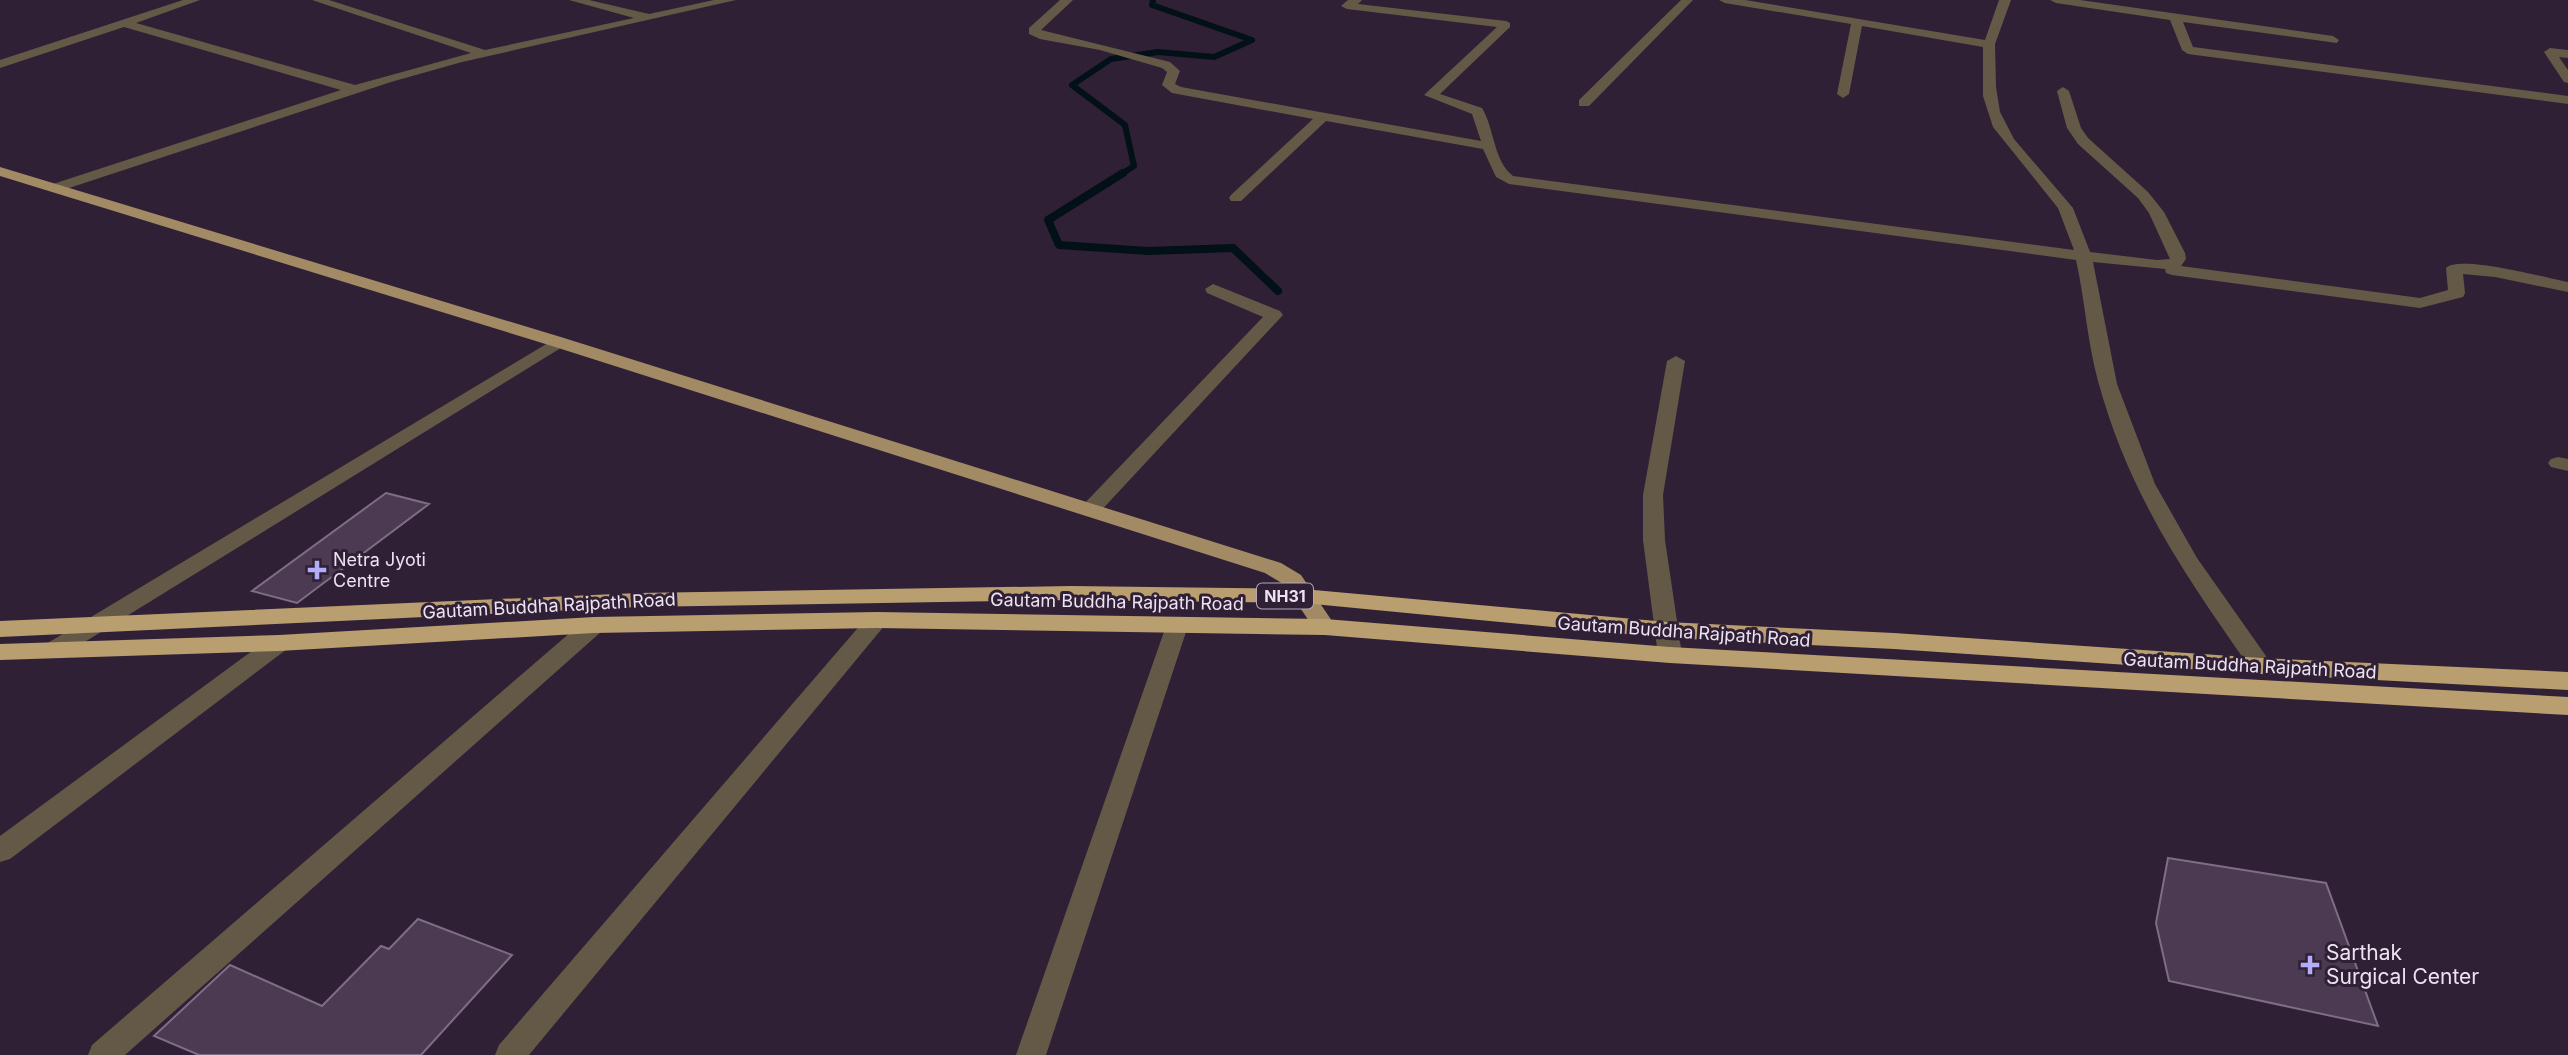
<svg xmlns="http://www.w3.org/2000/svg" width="2568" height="1055" font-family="Inter,sans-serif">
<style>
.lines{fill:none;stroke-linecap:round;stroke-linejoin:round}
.stream-far1{stroke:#011117;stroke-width:6}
.stream{stroke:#011117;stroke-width:8}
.building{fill:#4b3a51;stroke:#7f6d86;stroke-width:2}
.street{fill:#645947;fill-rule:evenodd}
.primary{fill:#a18a64;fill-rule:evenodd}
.highway{fill:#b99e6f;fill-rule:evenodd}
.poi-dot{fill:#b3acf9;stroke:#302036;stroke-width:2.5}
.labels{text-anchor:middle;stroke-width:6;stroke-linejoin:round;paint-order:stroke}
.shield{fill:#302036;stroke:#b4a8b9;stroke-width:2}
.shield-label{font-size:16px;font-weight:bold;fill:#ede2f1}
.poi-label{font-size:18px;fill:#ede2f1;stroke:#302036;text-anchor:start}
.street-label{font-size:18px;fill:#ede2f1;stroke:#302036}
.near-poi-label{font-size:21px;fill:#ede2f1;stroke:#302036;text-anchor:start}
</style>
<rect width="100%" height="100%" fill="#302036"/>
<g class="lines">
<path class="stream-far1" d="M 1120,175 L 1134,166 L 1125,125 L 1072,85 L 1111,59 L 1158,52 L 1214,57 L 1252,40 L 1152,5 L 1153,0"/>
<path class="stream" d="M 1123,173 L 1048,220 L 1059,245 L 1148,251 L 1233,248 L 1278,291"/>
</g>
<path class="building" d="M 386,493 L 429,504 L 297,603 L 252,591 Z
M 2168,858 L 2326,883 L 2378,1026 L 2169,981 L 2156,923 Z
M 418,919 L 512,955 L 421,1055 L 199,1055 L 154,1036 L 230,965 L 322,1006 L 381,946 L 389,949 Z"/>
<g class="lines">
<path class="street" d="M 183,0 L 200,0 L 136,23 L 355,85 L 471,53 L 312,0 L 329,0 L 485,50 L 634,18 L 569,0 L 589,0 L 649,14 L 714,0 L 736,0 L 462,62 L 391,82 L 63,190 L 53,190 L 51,187 L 53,184 L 341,90 L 124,27 L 0,68 L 0,60 Z
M 1060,0 L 1073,0 L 1041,30 L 1170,62 L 1180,71 L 1175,84 L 1181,87 L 1481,141 L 1472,114 L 1424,95 L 1497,27 L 1347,9 L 1341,6 L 1348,0 L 1362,0 L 1358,4 L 1506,21 L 1510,23 L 1510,27 L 1440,94 L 1482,108 C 1495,130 1493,160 1513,176 L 2074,250 L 2058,208 L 1993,127 L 1983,96 L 1983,47 L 1862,26 L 1849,94 L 1843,98 L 1837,94 L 1851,24 L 1725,3 L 1719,0 L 1745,0 L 1985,40 L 1999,0 L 2011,0 L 1995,44 L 1996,87 L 2000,112 L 2014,139 L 2073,208 L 2090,252 L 2157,260 L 2170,259 L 2149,213 L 2138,198 L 2078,144 L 2067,128 L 2057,91 L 2063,87 L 2069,91 L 2081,128 L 2088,138 L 2148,192 L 2164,212 L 2185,253 L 2186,259 L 2181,266 L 2420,298 L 2448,290 L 2446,268 C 2460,254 2546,278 2568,282 L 2568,292 L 2495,277 L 2463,274 L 2465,293 L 2463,297 L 2420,308 L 2172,275 L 2166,273 L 2165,269 L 2093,262 L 2117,384 L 2155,484 L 2197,558 L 2273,666 L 2269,672 L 2261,674 L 2253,672 C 2186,577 2129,495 2098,381 C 2087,341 2085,300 2076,260 L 1509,184 L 1496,177 L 1483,149 L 1326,121 L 1241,201 L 1231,201 L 1229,198 L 1231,195 L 1313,119 L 1172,93 L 1162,85 L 1167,72 L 1162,68 L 1100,50 L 1040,39 L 1029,34 L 1029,28 Z
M 1681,0 L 1693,0 L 1589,106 L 1579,106 L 1579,100 Z
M 2050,0 L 2080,0 L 2333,36 L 2339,40 L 2337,43 L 2183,22 L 2193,47 L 2568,96 L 2568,104 L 2188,54 L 2182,50 L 2170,20 L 2056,3 Z
M 2550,48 L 2568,50 L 2568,58 L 2559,57 L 2568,70 L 2568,83 L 2564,82 L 2544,52 Z
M 1213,284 L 1280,311 L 1283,315 L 1097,515 L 1083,515 L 1080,510 L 1083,505 L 1263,317 L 1207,293 L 1205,289 Z
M 558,337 L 564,338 L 567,342 L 564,346 L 62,656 L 54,658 L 46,656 L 42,650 L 46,644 Z
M 1676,356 L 1685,361 L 1663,495 L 1665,540 L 1682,655 L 1678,661 L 1670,663 L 1662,661 L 1658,655 L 1643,540 L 1643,495 L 1667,361 Z
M 2558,457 L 2568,459 L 2568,471 L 2551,467 L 2548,463 L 2551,459 Z
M 877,612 L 885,615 L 888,620 L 885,625 L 529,1055 L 495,1055 L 499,1045 L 869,615 Z
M 594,617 L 602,619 L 605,625 L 602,631 L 125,1055 L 88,1055 L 92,1045 L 586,619 Z
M 1177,618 L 1185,620 L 1188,626 L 1046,1055 L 1016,1055 L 1166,626 L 1169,620 Z
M 279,635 L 287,637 L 291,643 L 287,649 L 10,859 L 0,862 L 0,836 L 271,637 Z"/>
<path class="primary" d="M 0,167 L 564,338 L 1281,563 L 1301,575 L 1336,627 L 1333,633 L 1325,635 L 1317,633 L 1285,585 L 1265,573 L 552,346 L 0,176 Z"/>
<path class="highway" d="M 1071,586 L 1303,589 L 1667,622 L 1894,633 L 2261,658 L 2568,672 L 2568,690 L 2261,674 L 1894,649 L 1667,638 L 1303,603 L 1071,600 L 638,607 L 0,637 L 0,621 L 638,593 Z
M 877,612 L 1325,619 L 1670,647 L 2568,697 L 2568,715 L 1670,663 L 1325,635 L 877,628 L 594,633 L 279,651 L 0,660 L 0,644 L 279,635 L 594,617 Z"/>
</g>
<g class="poi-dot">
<path d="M313.5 559.5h7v7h7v7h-7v7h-7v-7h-7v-7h7z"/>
<path d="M2306.5 954.5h7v7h7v7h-7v7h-7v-7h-7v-7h7z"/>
</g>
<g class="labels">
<rect class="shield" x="1257" y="583.5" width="56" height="25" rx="5"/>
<g class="shield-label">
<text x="1285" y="602">NH31</text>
</g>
<g class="poi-label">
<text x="333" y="566">Netra Jyoti<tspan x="333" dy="21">Centre</tspan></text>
</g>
<g class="street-label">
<text transform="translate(1117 602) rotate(1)" y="6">Gautam Buddha Rajpath Road</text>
<text transform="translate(549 606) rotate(-3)" y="6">Gautam Buddha Rajpath Road</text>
<text transform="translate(1684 632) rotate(4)" y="6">Gautam Buddha Rajpath Road</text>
<text transform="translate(2250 666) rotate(3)" y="6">Gautam Buddha Rajpath Road</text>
</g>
<g class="near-poi-label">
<text x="2326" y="960">Sarthak<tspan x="2326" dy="24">Surgical Center</tspan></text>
</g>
</g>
</svg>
